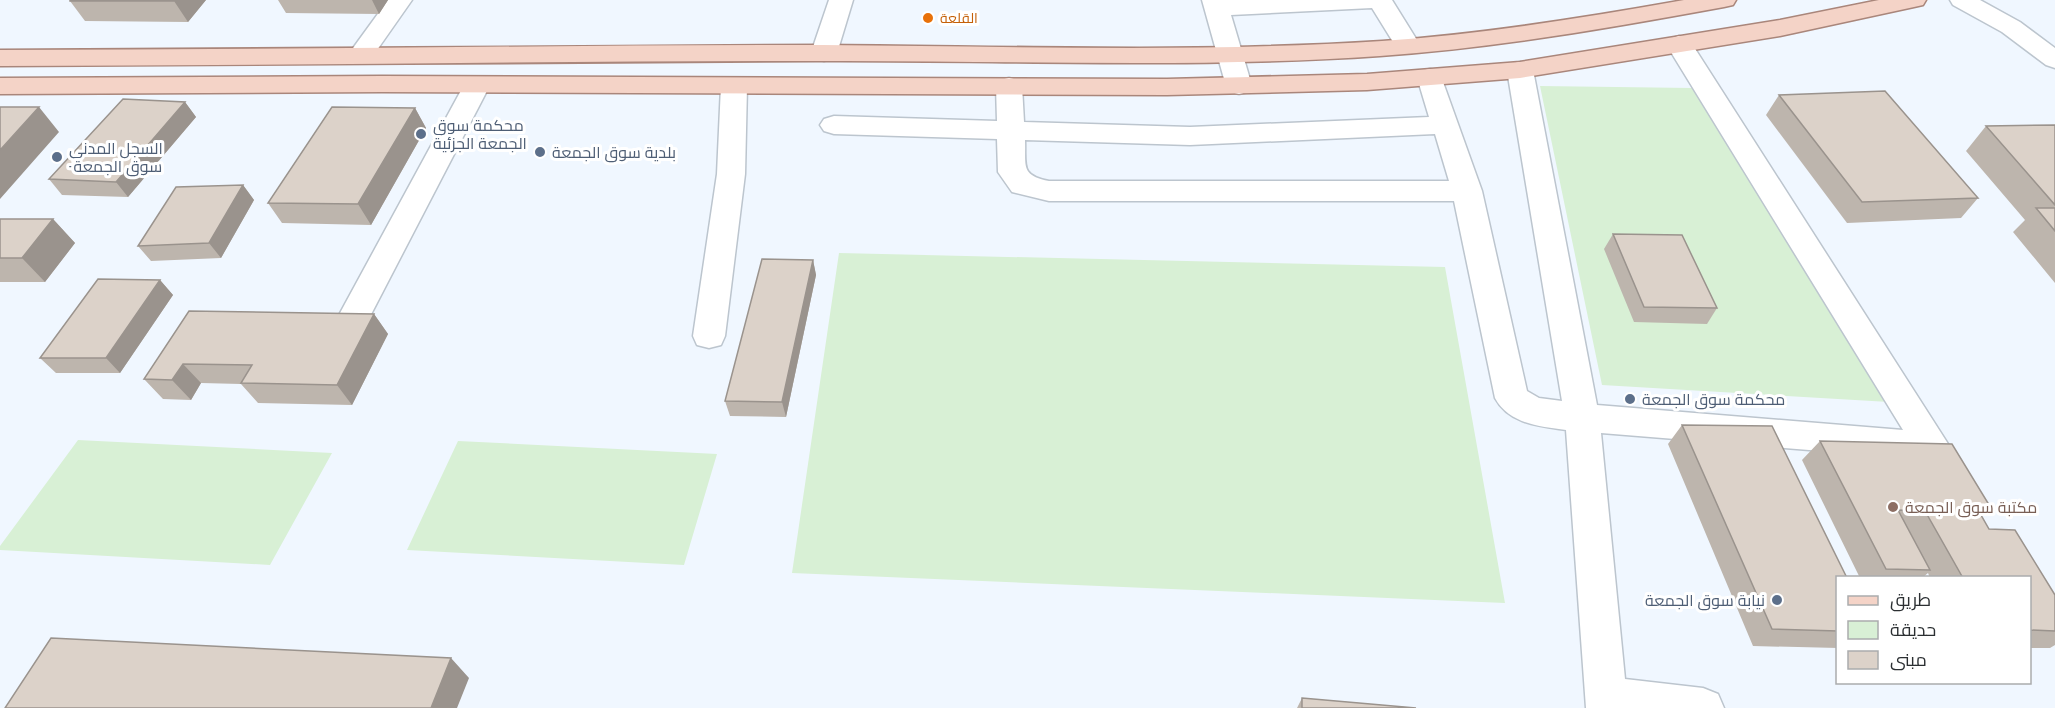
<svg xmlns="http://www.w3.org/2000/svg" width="2055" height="708" font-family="Roboto,Cairo,sans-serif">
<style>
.green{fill:#d8f0d5}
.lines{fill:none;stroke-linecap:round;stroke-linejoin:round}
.minor-casing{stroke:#bcc5ce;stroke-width:3}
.major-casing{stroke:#a9867b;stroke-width:3}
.minor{fill:#fff;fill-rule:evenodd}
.major{fill:#f4d3c7;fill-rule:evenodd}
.wall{fill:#bdb5ad}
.shaded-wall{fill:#9a938d}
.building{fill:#dcd2c9;stroke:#9a938d;stroke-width:1.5}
.food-dot{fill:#e8710a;stroke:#fff;stroke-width:2}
.service-dot{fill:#5c6f8a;stroke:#fff;stroke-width:2}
.education-dot{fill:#8d6e63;stroke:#fff;stroke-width:2}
.labels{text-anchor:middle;stroke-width:6;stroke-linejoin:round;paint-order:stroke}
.far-food-label{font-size:14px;fill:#c56008;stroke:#fff;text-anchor:start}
.service-label{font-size:16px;fill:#4e5e75;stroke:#fff;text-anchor:start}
.education-label{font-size:16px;fill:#785e54;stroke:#fff;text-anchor:start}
</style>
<rect width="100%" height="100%" fill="#f0f7ff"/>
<path class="green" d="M 1540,86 L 1692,88 L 1889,402 L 1602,385 Z
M 839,253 L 1445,267 L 1505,603 L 792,573 Z
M 78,440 L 332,453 L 270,565 L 0,550 L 0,546 Z
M 458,441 L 717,454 L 684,565 L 407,550 Z"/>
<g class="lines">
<defs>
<path id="minor" d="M 388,0 L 412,0 L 370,60 L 361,63 L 352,60 L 348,55 Z
M 829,0 L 853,0 L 837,53 L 833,58 L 824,61 L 815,58 L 811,53 Z
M 1202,0 L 1392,0 L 1420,45 L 1416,50 L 1407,53 L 1398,50 L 1372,8 L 1231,15 L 1252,86 L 1248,92 L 1239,94 L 1230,92 L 1226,86 Z
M 1950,0 L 1980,0 L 2020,22 L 2055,48 L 2055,68 L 2046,65 L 2002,32 L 1953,5 Z
M 1679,36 L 1688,39 L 1692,44 L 1959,461 L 1954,471 C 1937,477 1930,474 1921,459 L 1601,433 L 1625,679 L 1703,688 L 1718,694 L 1724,708 L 1586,708 L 1566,430 C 1539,426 1509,424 1495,398 L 1454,201 L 1049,201 L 1012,192 L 998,172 L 997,139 L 834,134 L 824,131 L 820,125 L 824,119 L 834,116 L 997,121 L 996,86 L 1000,80 L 1009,78 L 1018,80 L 1022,86 L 1024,122 L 1190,127 L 1429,117 L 1417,77 L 1421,71 L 1430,69 L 1439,71 L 1482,191 L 1527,391 L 1539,398 L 1562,401 L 1507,70 L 1511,64 L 1520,62 L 1529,64 L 1533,70 L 1597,405 L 1903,430 L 1666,44 L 1670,39 ZM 1435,134 L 1449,181 L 1049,181 C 1020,175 1026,166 1025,140 L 1190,145 Z
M 477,77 L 486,79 L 490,85 L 365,326 L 360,335 L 349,338 L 338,335 L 333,326 L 464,85 L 468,79 Z
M 734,78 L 743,80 L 747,86 L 745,174 L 725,336 L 721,345 L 709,348 L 697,345 L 693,336 L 717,174 L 721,86 L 725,80 Z"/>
<path id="major" d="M 1684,0 L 1736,0 L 1733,5 L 1724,7 C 1610,28 1496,48 1380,56 C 1192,69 1004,60 816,61 C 544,61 272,66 0,66 L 0,50 C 274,50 548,45 822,45 C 1009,46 1195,53 1382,41 C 1483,34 1584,18 1684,0 Z
M 1879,0 L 1926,0 L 1923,5 L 1914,7 L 1780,36 L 1520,78 L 1367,90 L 1167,95 L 382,92 L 0,94 L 0,78 L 382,76 L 1167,79 L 1367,74 L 1520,62 L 1780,20 Z"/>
</defs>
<use href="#minor" class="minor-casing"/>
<use href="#major" class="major-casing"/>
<use href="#minor" class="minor"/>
<use href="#major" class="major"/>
</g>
<path class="wall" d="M 206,0 L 188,22 L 85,21 L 70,1 Z
M 278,0 L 388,0 L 379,14 L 286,13 Z
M 1779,95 L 1978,198 L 1961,218 L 1847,223 L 1766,115 Z
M 185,102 L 196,117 L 128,197 L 62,195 L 49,179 Z
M 415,108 L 426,128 L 371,225 L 282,223 L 268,203 Z
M 2055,125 L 2055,283 L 2013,232 L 2025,220 L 1966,151 L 1986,126 Z
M 243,185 L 254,200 L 221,258 L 151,261 L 138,246 Z
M 0,219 L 53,219 L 75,243 L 45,282 L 0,282 Z
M 1613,234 L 1717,308 L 1707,324 L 1634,322 L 1604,249 Z
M 813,260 L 816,275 L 786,417 L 730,416 L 725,401 Z
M 160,280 L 173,295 L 120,373 L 56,373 L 40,358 Z
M 189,311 L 374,314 L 388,334 L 352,405 L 258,403 L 241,384 L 201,383 L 191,400 L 163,399 L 144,379 Z
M 1682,425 L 1838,578 L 1838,648 L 1753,646 L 1668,444 Z
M 1820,441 L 1991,508 L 1981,516 L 1989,529 L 2055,595 L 2055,645 L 2050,648 L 2030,648 L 2030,578 L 1930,578 L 1928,573 L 1922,578 L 1860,578 L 1802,460 Z
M 1302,698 L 1416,708 L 1297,708 Z"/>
<path class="shaded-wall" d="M 175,0 L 206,0 L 188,22 L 174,1 Z
M 372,0 L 388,0 L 379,14 Z
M 185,102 L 196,117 L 128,197 L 116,182 Z
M 39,107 L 59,132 L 0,199 L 0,150 Z
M 415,108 L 426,128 L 371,225 L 358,204 Z
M 243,185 L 254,200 L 221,258 L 209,243 Z
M 53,219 L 75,243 L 45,282 L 22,258 Z
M 813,260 L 816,275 L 786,417 L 782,402 Z
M 160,280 L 173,295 L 120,373 L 106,358 Z
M 374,314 L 388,334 L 352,405 L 337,385 Z
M 183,364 L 201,383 L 191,400 L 172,380 Z
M 451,658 L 469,678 L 457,708 L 431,708 Z"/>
<path class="building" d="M 70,0 L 175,0 L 174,1 L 70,1 Z
M 1885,91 L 1978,198 L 1862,202 L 1779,95 Z
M 123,99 L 185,102 L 116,182 L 49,179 Z
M 0,107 L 39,107 L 0,150 Z
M 332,107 L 415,108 L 358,204 L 268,203 Z
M 2055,125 L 2055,205 L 1986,126 Z
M 243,185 L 209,243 L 138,246 L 176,187 Z
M 2036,208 L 2055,208 L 2055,231 Z
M 0,219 L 53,219 L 22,258 L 0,258 Z
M 1613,234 L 1682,235 L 1717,308 L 1644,307 Z
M 762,259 L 813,260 L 782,402 L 725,401 Z
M 98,279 L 160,280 L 106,358 L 40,358 Z
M 189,311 L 374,314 L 337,385 L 241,383 L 252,365 L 183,364 L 172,380 L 144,379 Z
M 1682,425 L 1772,426 L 1847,578 L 1838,578 L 1838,631 L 1772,629 Z
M 1820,441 L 1952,444 L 1991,508 L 1977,508 L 1989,529 L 2015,530 L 2055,595 L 2055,631 L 2030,630 L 2030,578 L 1963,578 L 1925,511 L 1898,510 L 1930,570 L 1886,569 Z
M 51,638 L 451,658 L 431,708 L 5,708 Z
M 1302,698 L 1416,708 L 1302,708 Z"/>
<circle class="food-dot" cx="928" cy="18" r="6"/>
<g class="service-dot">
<circle cx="421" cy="134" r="6"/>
<circle cx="540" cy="152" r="6"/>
<circle cx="57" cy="157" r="6"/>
<circle cx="1630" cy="399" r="6"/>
<circle cx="1777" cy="600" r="6"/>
</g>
<circle class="education-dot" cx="1893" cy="507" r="6"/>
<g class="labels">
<g class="far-food-label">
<text x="940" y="23">القلعة</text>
</g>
<g class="service-label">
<text x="433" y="131">محكمة سوق<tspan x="433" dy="18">الجمعة الجزئية</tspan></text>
<text x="69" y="154">السجل المدني<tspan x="69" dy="18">-سوق الجمعة</tspan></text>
<text x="552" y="158">بلدية سوق الجمعة</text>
<text x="1642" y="405">محكمة سوق الجمعة</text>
<text x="1765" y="606" text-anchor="end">نيابة سوق الجمعة</text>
</g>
<g class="education-label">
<text x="1905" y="513">مكتبة سوق الجمعة</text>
</g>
</g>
<rect x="1836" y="576" width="195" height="108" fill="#ffffff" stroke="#aaacad" stroke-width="1.5"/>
<rect x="1848" y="596" width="30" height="9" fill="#f4d3c7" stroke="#aaacad" stroke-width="1.5"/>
<text x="1890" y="606" font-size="18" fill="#2b2f32">طريق</text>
<rect x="1848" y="621" width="30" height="18" fill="#d8f0d5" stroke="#aaacad" stroke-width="1.5"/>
<text x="1890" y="636" font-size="18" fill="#2b2f32">حديقة</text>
<rect x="1848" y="651" width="30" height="18" fill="#dcd2c9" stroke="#aaacad" stroke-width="1.5"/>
<text x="1890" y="666" font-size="18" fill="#2b2f32">مبنى</text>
</svg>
